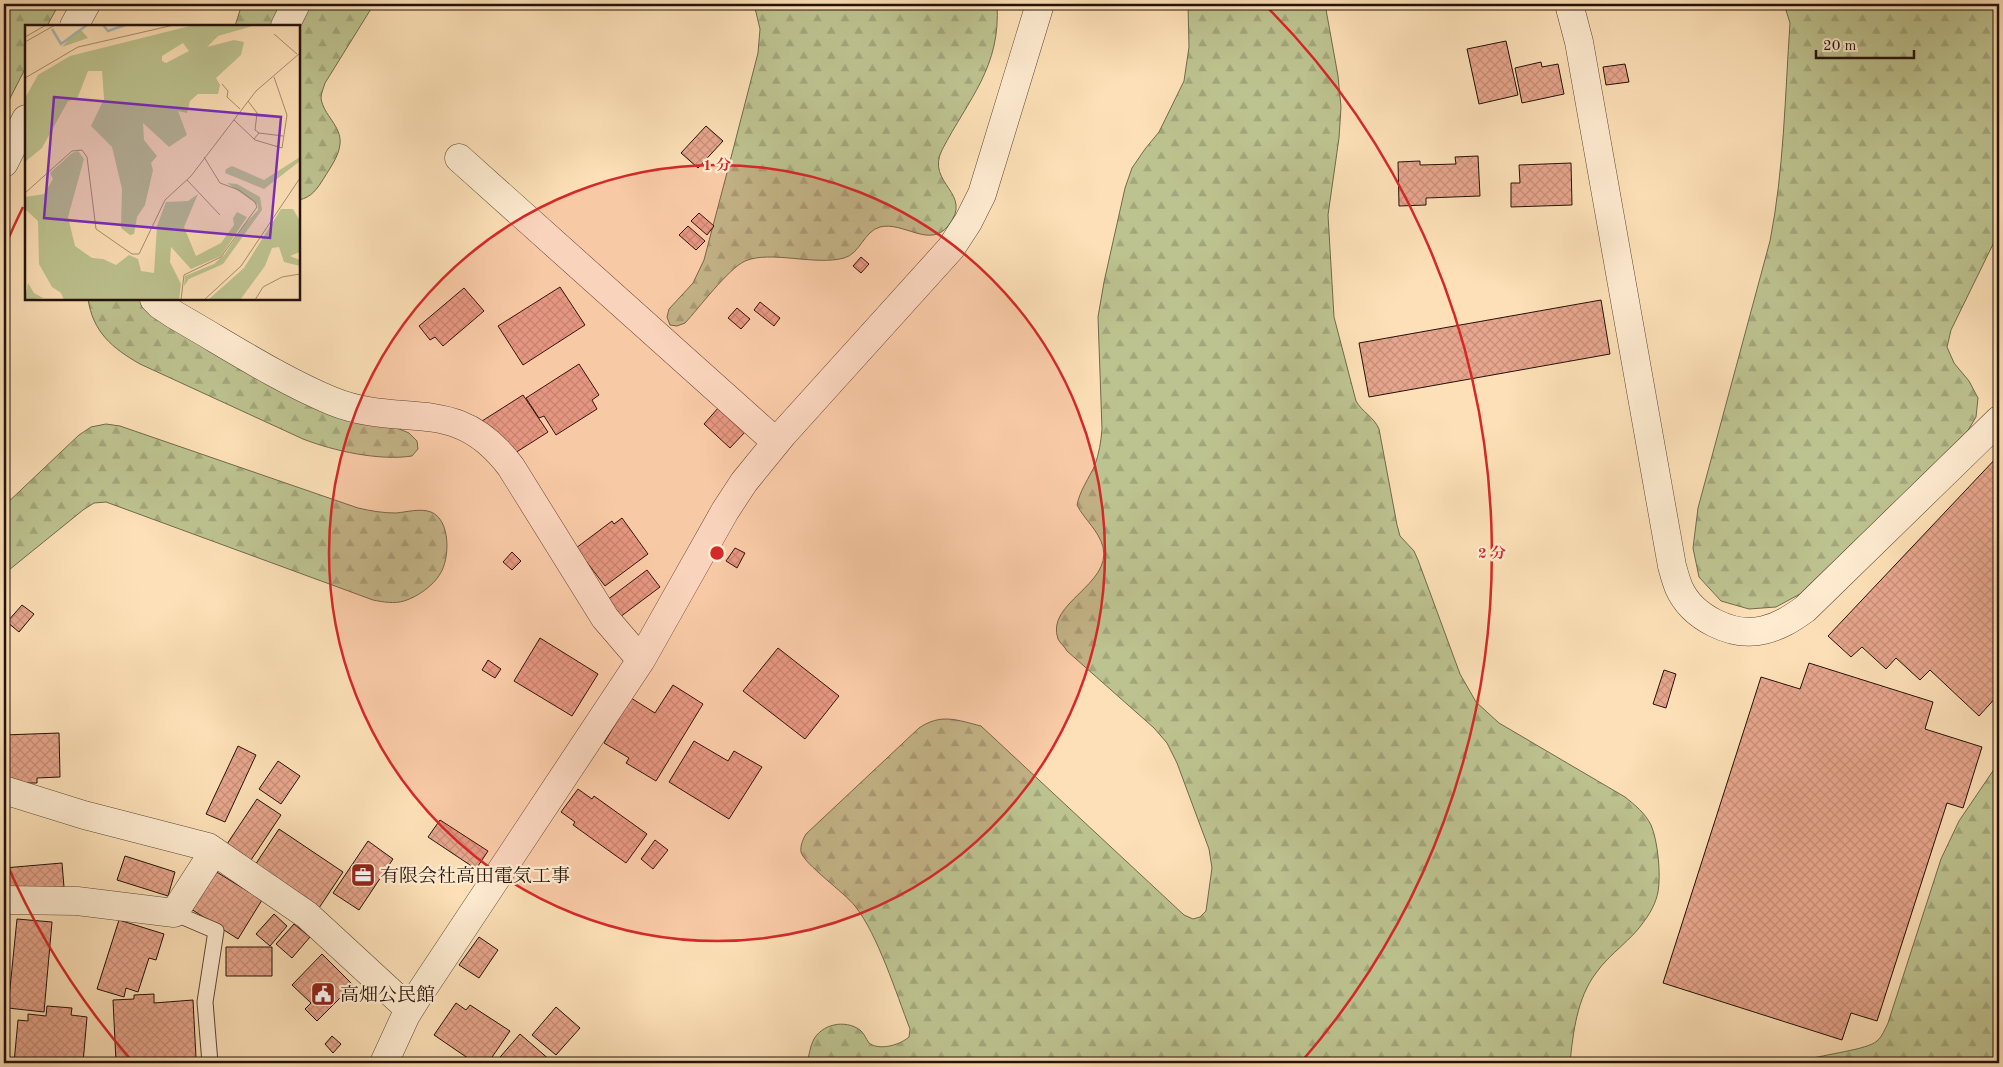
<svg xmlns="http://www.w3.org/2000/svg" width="2003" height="1067" font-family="'Old Standard TT','Noto Serif JP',serif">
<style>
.forest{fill:url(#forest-firs);stroke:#706a4c}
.building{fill:url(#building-cross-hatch);stroke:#241209}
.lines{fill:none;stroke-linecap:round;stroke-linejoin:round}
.service-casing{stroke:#5a4634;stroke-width:17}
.minor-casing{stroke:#5a4634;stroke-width:29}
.tertiary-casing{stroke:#5a4634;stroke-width:29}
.service{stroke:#feebd0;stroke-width:15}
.minor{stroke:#feebd0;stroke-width:28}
.tertiary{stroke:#feebd0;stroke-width:28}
.ring{fill:none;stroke:#d62828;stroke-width:2.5}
.labels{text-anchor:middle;stroke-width:4.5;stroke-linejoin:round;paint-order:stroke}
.poi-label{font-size:19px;fill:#241209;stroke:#feebd0;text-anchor:start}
.inset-river{fill:none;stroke:#a6babb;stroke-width:2.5}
.inset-road{fill:none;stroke:#a68e71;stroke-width:1}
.view{fill:#7b2cbf;fill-opacity:0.15;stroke:#7b2cbf;stroke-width:2.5}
.inset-edge{fill:none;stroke:#241209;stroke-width:2.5}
.centre{fill:#d62828;stroke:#feebd0;stroke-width:2.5}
.ring-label{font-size:15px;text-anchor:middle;font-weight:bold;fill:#d62828;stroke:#feebd0;stroke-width:4.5;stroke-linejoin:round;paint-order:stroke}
</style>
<defs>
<pattern id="forest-firs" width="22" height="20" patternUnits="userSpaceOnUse" patternTransform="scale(1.25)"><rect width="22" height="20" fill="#bdc390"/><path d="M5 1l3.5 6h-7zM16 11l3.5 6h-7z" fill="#a2a67b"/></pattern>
<pattern id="building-cross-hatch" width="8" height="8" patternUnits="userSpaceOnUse" patternTransform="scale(1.25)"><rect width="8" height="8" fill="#e7a68d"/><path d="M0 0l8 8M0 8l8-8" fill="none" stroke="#c68e78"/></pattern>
</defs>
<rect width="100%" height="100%" fill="#fde0b7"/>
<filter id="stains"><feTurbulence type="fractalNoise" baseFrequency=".004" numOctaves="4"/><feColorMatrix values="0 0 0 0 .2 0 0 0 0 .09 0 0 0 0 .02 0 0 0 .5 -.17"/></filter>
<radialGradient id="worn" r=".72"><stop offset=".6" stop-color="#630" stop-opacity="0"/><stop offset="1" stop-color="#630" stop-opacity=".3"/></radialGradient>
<path class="forest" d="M 4,4 L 59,4 L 47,26 L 26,26 L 26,67 L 4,110 Z
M 242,4 L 285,4 L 275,26 L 235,26 Z
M 307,4 L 374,4 L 325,83 C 324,87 321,93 321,98 C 323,115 342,126 340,144 C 339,156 330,168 324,178 C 317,189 312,197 299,200 L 299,26 Z
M 754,4 L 997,4 C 1001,67 969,98 942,150 C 925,184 975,193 948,226 C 930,249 903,221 880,227 C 864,231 860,254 844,258 C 815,266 771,250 745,261 C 728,269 699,308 685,323 L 677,326 L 670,325 L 667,317 L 669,309 L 693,283 L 704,260 L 734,146 L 758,53 L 760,29 Z
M 1188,4 L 1325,4 L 1338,76 L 1341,107 L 1339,138 L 1328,215 L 1334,317 L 1356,401 C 1362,412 1374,417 1379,429 L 1397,525 L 1400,536 L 1414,551 L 1418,560 L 1460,674 L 1476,702 L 1499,723 L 1625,797 C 1635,805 1645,813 1651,825 C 1658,841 1661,875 1658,892 C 1656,902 1651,912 1645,920 C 1632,940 1610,953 1596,973 C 1577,998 1573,1033 1570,1063 L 807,1063 C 809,1056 810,1047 813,1041 C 821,1024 845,1019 860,1030 C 864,1033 866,1039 869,1043 C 879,1051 900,1045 909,1037 L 910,1029 C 896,993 878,935 855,906 C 845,893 804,864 801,852 C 800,846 803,839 806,834 L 919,728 C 941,713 957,720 981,726 L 1184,915 L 1193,919 L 1200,917 L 1206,911 L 1212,868 L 1209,849 L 1177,763 L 1167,743 L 1154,728 L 1067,651 C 1065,647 1060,643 1058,639 C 1045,603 1112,585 1103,547 C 1099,531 1084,519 1077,505 C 1080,490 1089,478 1095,465 C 1099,453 1101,442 1102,429 L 1098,317 L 1104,282 L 1125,188 L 1132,168 L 1145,149 L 1159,132 L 1184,81 L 1189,47 Z
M 1784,4 L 1999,4 L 1999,232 L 1951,330 L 1947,347 L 1954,363 L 1969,381 L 1978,398 L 1976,417 L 1967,432 L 1800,594 L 1776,607 L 1749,609 L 1721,601 L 1699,577 L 1693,548 L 1698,508 L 1770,241 C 1784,170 1785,96 1790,23 Z
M 88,299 L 141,299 L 387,424 L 409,433 L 417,441 L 418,449 L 412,456 C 379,461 334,451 303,439 L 140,364 C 112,348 93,332 88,299 Z
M 106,424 L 120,426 L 358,508 C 371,511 383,513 396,513 C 407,512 420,508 431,512 C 451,520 450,559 440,574 C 433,586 417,597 404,601 C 394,604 383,602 373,600 L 106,502 L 94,503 L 83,510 L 4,574 L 4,506 L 79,435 L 91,427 Z
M 1999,762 L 1999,1063 L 1805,1063 L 1807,1060 C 1824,1054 1867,1050 1877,1041 C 1882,1037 1885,1029 1888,1023 L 1941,859 L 1959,821 Z"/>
<path class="building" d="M 1506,41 L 1518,95 L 1479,104 L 1467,49 Z
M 1541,62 L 1542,67 L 1558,64 L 1564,94 L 1522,103 L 1515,68 Z
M 1625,64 L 1629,82 L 1606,85 L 1603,67 Z
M 706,126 L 723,141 L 698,168 L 681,153 Z
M 1478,156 L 1480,196 L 1426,198 L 1426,205 L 1399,206 L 1398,162 L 1420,161 L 1420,165 L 1456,164 L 1455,157 Z
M 1571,163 L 1572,205 L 1511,207 L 1511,183 L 1520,183 L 1519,165 Z
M 699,213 L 714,226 L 707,235 L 691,221 Z
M 688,226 L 705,241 L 696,250 L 679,235 Z
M 861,257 L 869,264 L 861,273 L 853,266 Z
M 560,287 L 585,325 L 523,365 L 498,326 Z
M 464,288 L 484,311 L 443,346 L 435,337 L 430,340 L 419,326 Z
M 1601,300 L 1610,354 L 1369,397 L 1359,343 Z
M 760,302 L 780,318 L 774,326 L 754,310 Z
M 737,308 L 750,319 L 741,329 L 728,318 Z
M 579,364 L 599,395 L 592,400 L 597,409 L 556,435 L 544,416 L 539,418 L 526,398 Z
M 523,395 L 548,432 L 515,453 L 509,443 L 482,421 Z
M 719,407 L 746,431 L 730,448 L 704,424 Z
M 1999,455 L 1999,694 L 1979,716 L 1930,670 L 1920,680 L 1896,658 L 1886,669 L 1862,647 L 1851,657 L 1828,636 Z
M 622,518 L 648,554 L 605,586 L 576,548 L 612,521 L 614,524 Z
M 735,548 L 745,553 L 737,568 L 726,561 Z
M 512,552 L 521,561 L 512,570 L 503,562 Z
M 647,570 L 660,587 L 620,617 L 607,600 Z
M 22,605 L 34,614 L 19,632 L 7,622 Z
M 540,638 L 598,674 L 572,716 L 514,681 Z
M 778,648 L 839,696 L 805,739 L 743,691 Z
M 488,660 L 501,669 L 495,678 L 482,670 Z
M 1809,663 L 1933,702 L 1925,729 L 1982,747 L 1963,808 L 1947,803 L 1877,1021 L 1851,1013 L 1842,1040 L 1663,983 L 1761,677 L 1800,689 Z
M 1664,670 L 1676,674 L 1666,708 L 1653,704 Z
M 673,685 L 703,704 L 656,781 L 626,763 L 629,758 L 604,743 L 631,698 L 655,713 Z
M 59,733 L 60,777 L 37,778 L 37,783 L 15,783 L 15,779 L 4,779 L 4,735 Z
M 694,741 L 728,761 L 734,751 L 762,767 L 729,819 L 669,782 Z
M 238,746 L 256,755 L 225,822 L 206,814 Z
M 278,761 L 300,776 L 281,804 L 259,789 Z
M 578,789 L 592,799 L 594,796 L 647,834 L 626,863 L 573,825 L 575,822 L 561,812 Z
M 257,799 L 281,815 L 251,860 L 227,844 Z
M 440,820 L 488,851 L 476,869 L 428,837 Z
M 279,829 L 343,872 L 319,908 L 255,865 Z
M 655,840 L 668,850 L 653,869 L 641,859 Z
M 368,841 L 393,859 L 359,910 L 333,893 Z
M 125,856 L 175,872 L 168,896 L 117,880 Z
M 62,863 L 64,887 L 4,892 L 4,868 Z
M 215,871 L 262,900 L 238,939 L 191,909 Z
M 274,914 L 287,926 L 270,946 L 256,934 Z
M 17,919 L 52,922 L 44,1012 L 8,1008 Z
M 119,920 L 164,934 L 156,960 L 149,958 L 138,992 L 126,988 L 124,997 L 97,989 Z
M 294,924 L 310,937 L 292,958 L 276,944 Z
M 4,934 L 8,934 L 7,951 L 4,951 Z
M 479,937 L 498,950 L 479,978 L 459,965 Z
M 226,947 L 272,947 L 272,976 L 226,976 Z
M 322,954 L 353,985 L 317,1021 L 305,1009 L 311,1003 L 292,985 Z
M 154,994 L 154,1003 L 193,1000 L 196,1058 L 116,1062 L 113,1000 L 134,999 L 134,995 Z
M 456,1003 L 466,1010 L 470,1005 L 510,1031 L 488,1063 L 475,1063 L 434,1035 Z
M 47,1006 L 72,1008 L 71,1015 L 87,1017 L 83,1063 L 14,1063 L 18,1020 L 28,1021 L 28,1014 L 46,1016 Z
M 556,1007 L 580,1028 L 556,1055 L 532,1035 Z
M 520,1034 L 551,1061 L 549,1063 L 495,1063 Z
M 332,1036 L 341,1044 L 333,1053 L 325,1044 Z"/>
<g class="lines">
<defs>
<path id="service" d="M 174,913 L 216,931 L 205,1002 L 210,1063"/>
<path id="minor" d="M 1569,4 L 1579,42 L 1672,566 C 1674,573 1676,581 1679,588 C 1692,617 1732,638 1764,630 C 1780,626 1791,619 1805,609 L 1999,420
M 285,26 L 296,4
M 459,158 L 776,442
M 154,299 L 160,305 L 175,315 C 226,344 277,378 332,401 C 404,430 456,393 511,467 L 605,618 L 641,660
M 4,790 L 84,815 L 208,847 L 307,915 L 409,1009
M 4,900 L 77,901 L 174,913 L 214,851
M 384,1063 L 406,1015 L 416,999 L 641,660 L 725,511 L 744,482 L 783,434 L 951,248 L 968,222 L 982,194 L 1040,4"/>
<path id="tertiary" d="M 74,26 L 86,4
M 4,163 L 26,119"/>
</defs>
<use href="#service" class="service-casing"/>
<use href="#minor" class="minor-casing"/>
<use href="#tertiary" class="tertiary-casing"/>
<use href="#service" class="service"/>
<use href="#minor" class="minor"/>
<use href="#tertiary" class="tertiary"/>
</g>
<circle cx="717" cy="553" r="388" fill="#d62828" fill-opacity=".12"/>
<g class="ring">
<circle cx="717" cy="553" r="388"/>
<path d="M132 1061A775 775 0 0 1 6 862M6 244A775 775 0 0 1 23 207M1265 5A775 775 0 0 1 1302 1061"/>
</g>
<defs>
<symbol id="office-square" viewBox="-11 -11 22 22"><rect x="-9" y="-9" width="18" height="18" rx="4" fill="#8f2418" stroke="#feebd0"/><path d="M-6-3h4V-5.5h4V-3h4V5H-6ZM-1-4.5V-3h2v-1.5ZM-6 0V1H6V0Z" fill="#fff"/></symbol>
<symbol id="civic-square" viewBox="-11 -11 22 22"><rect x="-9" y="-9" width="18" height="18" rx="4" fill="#8f2418" stroke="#feebd0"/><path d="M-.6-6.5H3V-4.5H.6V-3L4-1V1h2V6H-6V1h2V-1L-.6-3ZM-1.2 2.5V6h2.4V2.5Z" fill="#fff"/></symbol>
</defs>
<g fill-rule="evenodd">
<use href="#office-square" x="349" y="861" width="28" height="28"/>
<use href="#civic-square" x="309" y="980" width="28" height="28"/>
</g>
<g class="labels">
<g class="poi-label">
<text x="380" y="882">有限会社高田電気工事</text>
<text x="340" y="1001">高畑公民館</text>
</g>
</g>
<g transform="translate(25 25)">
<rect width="275" height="275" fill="#fde0b7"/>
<path d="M 169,0 L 231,0 L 193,11 L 182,22 L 209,15 L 219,17 L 216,30 L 191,53 L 195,60 L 193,69 L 173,69 L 165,76 L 162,88 L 153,86 L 162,110 L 144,122 L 118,98 L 119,115 L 132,131 L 126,138 L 128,145 L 120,180 L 112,192 L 109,209 L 105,210 L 96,203 L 97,164 L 87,122 L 66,101 L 79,74 L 77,46 L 63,46 L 52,74 L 43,76 L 17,123 L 0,137 L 0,73 L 13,50 L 45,31 ZM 158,18 L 164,26 L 141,38 L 137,36 L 137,31 ZM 51,6 L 57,6 L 63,13 L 37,22 ZM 53,126 L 59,134 L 43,192 L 50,221 L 67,233 L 78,234 L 91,240 L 104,230 L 113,234 L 116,246 L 129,248 L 132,201 L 141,177 L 163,176 L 173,169 L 159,202 L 171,231 L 196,218 L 209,200 L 208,193 L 212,187 L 222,192 L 196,231 L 166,244 L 146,222 L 145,237 L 156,259 L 154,275 L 39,275 L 36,268 L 27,262 L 14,239 L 13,196 L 0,184 L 0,172 L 19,169 L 28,154 L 25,148 L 47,128 ZM 275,132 L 275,136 L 239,164 L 200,148 L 201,144 L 207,141 L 239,155 ZM 202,158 L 212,159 L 235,172 L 237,185 L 198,239 L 164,254 L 159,261 L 160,251 L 189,239 L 200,229 L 219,200 L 233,185 L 233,180 ZM 256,184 L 268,184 L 275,196 L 275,227 L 265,231 L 275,235 L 275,241 L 259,237 L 254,222 L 247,223 L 240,241 L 215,275 L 183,275 L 219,243 ZM 3,258 L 9,268 L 18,273 L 0,275 Z" fill="#bdc390" fill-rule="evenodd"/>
<path class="inset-river" d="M 78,0 L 83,6 L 100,0M 27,4 L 36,19 L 62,0"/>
<path class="inset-road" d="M 249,9 L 272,29M 0,12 L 21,0M 0,17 L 30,0M 0,53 L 53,22 L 149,0M 197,59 L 203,66 L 202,72 L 215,84M 223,76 L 232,88 L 230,105 L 234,108M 209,95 L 230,115 L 257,123 L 262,90 L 249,52M 229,114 L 234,108 L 258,111M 162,155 L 195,190M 0,168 L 47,126 L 57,125 L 62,132 L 71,204 L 107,229 L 114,229 L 140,175 L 166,151 L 231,66 L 275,28M 0,231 L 0,258M 156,275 L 159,250 L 196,232 L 232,182 L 230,177 L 214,165 L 195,158 L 179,132M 179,275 L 216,241 L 275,153M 230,275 L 238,262 L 257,252 L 275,249"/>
<path class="view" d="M 29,72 L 256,92 L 245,213 L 19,193 Z"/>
<rect width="275" height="275" class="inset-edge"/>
</g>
<circle cx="717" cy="553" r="8" class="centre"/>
<g class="ring-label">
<text x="717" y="170">1 分</text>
<text x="1492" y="558">2 分</text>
</g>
<rect width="2003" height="1067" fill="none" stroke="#fde0b7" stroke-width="20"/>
<rect x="5" y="5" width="1993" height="1057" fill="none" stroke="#241209" stroke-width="2.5"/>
<rect x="10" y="10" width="1983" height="1047" fill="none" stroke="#241209"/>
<path d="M1816 50v8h98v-8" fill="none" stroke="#241209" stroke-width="2.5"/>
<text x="1823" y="50" font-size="15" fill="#241209" stroke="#feebd0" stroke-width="4" paint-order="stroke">20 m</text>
<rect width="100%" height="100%" filter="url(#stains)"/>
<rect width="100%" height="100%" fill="url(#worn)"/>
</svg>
